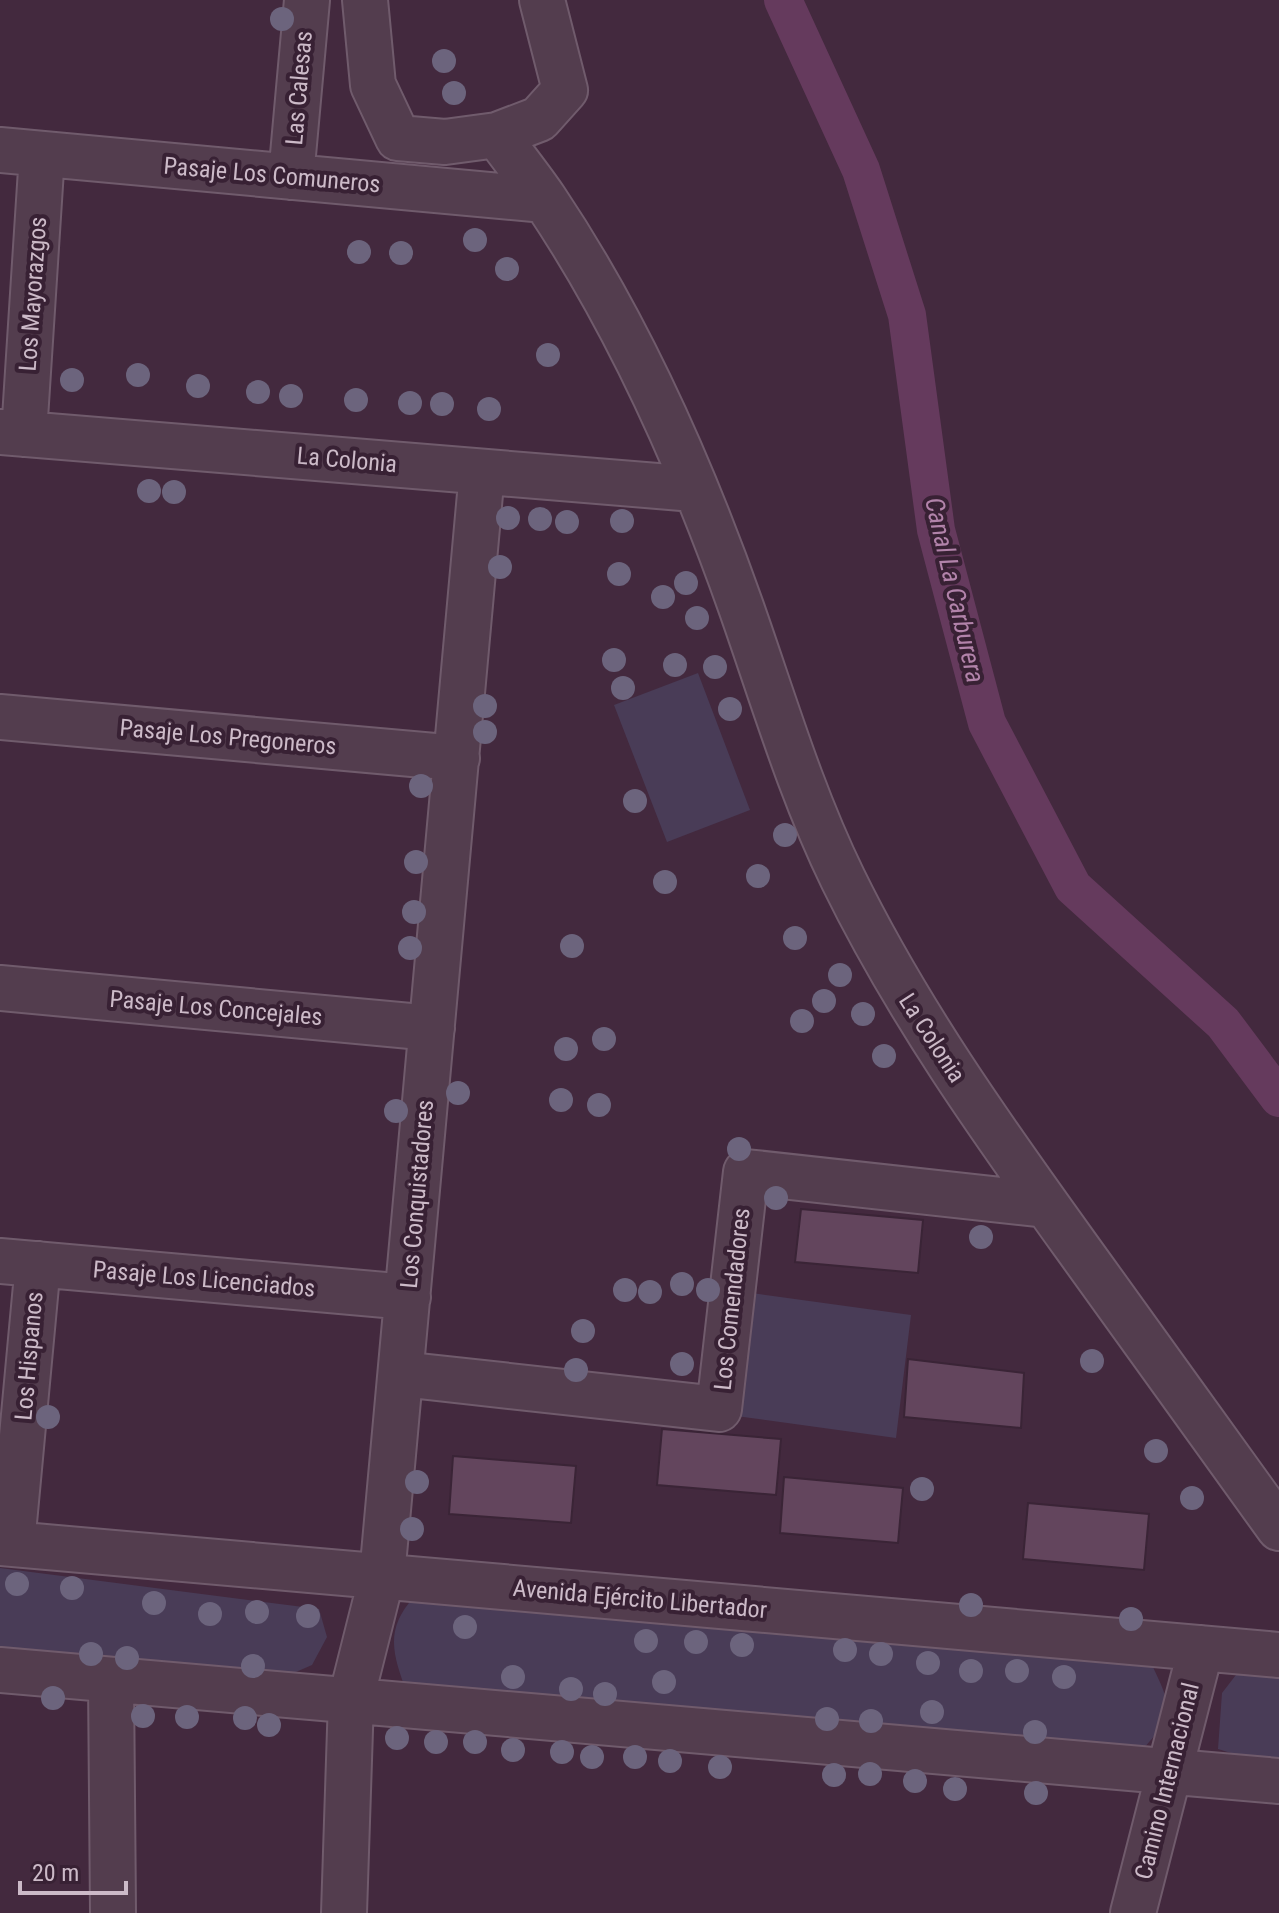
<svg xmlns="http://www.w3.org/2000/svg" width="1279" height="1913" font-family="'Roboto Condensed',sans-serif">
<style>
.green{fill:#493c57}
.lines{fill:none;stroke-linecap:round;stroke-linejoin:round}
.canal{stroke:#653a5d;stroke-width:38}
.building{fill:#63455d;stroke:#3a2436;stroke-width:2}
.minor-casing{stroke:#705b6c;stroke-width:48}
.minor{stroke:#533d4e;stroke-width:44}
.tree{fill:#6c647d}
.labels{text-anchor:middle;stroke-width:8;stroke-linejoin:round;paint-order:stroke}
.street-label{font-size:24px;fill:#ccbac8;stroke:#382134}
.water-label{font-size:26px;font-style:italic;fill:#b283aa;stroke:#382134}
</style>
<rect width="100%" height="100%" fill="#43293e"/>
<path class="green" d="M 698,673 L 750,810 L 667,842 L 614,705 Z
M 752,1293 L 911,1315 L 896,1438 L 736,1416 Z
M 0,1568 L 319,1609 L 327,1637 L 312,1665 L 282,1678 L 0,1653 Z
M 414,1597 L 1152,1665 C 1173,1709 1175,1715 1140,1752 L 407,1693 C 393,1655 384,1630 414,1597 Z
M 1239,1671 L 1279,1678 L 1279,1761 L 1247,1758 L 1218,1749 L 1222,1693 Z"/>
<g class="lines">
<path class="canal" d="M 783,0 L 861,170 L 907,315 L 936,530 L 987,723 L 1073,887 L 1223,1023 L 1279,1098"/>
</g>
<path class="building" d="M 801,1209 L 923,1220 L 918,1273 L 795,1262 Z
M 908,1359 L 1024,1373 L 1021,1428 L 904,1417 Z
M 662,1429 L 781,1439 L 776,1495 L 657,1485 Z
M 453,1456 L 576,1466 L 571,1523 L 449,1514 Z
M 784,1477 L 903,1488 L 898,1543 L 780,1533 Z
M 1028,1503 L 1149,1514 L 1144,1570 L 1023,1559 Z"/>
<g class="lines">
<defs>
<path id="minor" d="M 365,0 L 373,85 L 398,138 L 445,142 L 497,135 L 539,119 L 565,90 L 542,0
M 497,135 C 513,157 530,178 545,200 C 627,322 692,468 741,607 C 773,698 800,791 843,879 C 907,1010 991,1128 1076,1246 C 1144,1340 1211,1434 1279,1528
M 0,150 L 545,200
M 291,177 L 307,0
M 0,432 L 694,489
M 24,434 L 42,154
M 0,717 L 457,758
M 0,988 L 432,1028
M 0,1261 L 408,1297
M 401,1374 L 719,1409 L 746,1172 L 1046,1205
M 0,1543 L 1279,1655
M 12,1544 L 38,1264
M 0,1670 L 1279,1781
M 111,1680 L 113,1913
M 344,1913 L 351,1699 L 382,1576 L 482,472
M 1133,1913 L 1201,1648"/>
</defs>
<use href="#minor" class="minor-casing"/>
<use href="#minor" class="minor"/>
</g>
<g class="tree">
<circle cx="282" cy="19" r="12"/>
<circle cx="444" cy="61" r="12"/>
<circle cx="454" cy="93" r="12"/>
<circle cx="475" cy="240" r="12"/>
<circle cx="359" cy="252" r="12"/>
<circle cx="401" cy="253" r="12"/>
<circle cx="507" cy="269" r="12"/>
<circle cx="548" cy="355" r="12"/>
<circle cx="138" cy="375" r="12"/>
<circle cx="72" cy="380" r="12"/>
<circle cx="198" cy="386" r="12"/>
<circle cx="258" cy="392" r="12"/>
<circle cx="291" cy="396" r="12"/>
<circle cx="356" cy="400" r="12"/>
<circle cx="410" cy="403" r="12"/>
<circle cx="442" cy="404" r="12"/>
<circle cx="489" cy="409" r="12"/>
<circle cx="149" cy="491" r="12"/>
<circle cx="174" cy="492" r="12"/>
<circle cx="508" cy="518" r="12"/>
<circle cx="540" cy="519" r="12"/>
<circle cx="622" cy="521" r="12"/>
<circle cx="567" cy="522" r="12"/>
<circle cx="500" cy="567" r="12"/>
<circle cx="619" cy="574" r="12"/>
<circle cx="686" cy="583" r="12"/>
<circle cx="663" cy="597" r="12"/>
<circle cx="697" cy="618" r="12"/>
<circle cx="614" cy="660" r="12"/>
<circle cx="675" cy="665" r="12"/>
<circle cx="715" cy="667" r="12"/>
<circle cx="623" cy="688" r="12"/>
<circle cx="485" cy="706" r="12"/>
<circle cx="730" cy="709" r="12"/>
<circle cx="485" cy="732" r="12"/>
<circle cx="421" cy="786" r="12"/>
<circle cx="635" cy="801" r="12"/>
<circle cx="785" cy="835" r="12"/>
<circle cx="416" cy="862" r="12"/>
<circle cx="758" cy="876" r="12"/>
<circle cx="665" cy="882" r="12"/>
<circle cx="414" cy="912" r="12"/>
<circle cx="795" cy="938" r="12"/>
<circle cx="572" cy="946" r="12"/>
<circle cx="410" cy="948" r="12"/>
<circle cx="840" cy="975" r="12"/>
<circle cx="824" cy="1001" r="12"/>
<circle cx="863" cy="1014" r="12"/>
<circle cx="802" cy="1021" r="12"/>
<circle cx="604" cy="1039" r="12"/>
<circle cx="566" cy="1049" r="12"/>
<circle cx="884" cy="1056" r="12"/>
<circle cx="458" cy="1093" r="12"/>
<circle cx="561" cy="1100" r="12"/>
<circle cx="599" cy="1105" r="12"/>
<circle cx="396" cy="1111" r="12"/>
<circle cx="739" cy="1149" r="12"/>
<circle cx="776" cy="1198" r="12"/>
<circle cx="981" cy="1237" r="12"/>
<circle cx="682" cy="1284" r="12"/>
<circle cx="625" cy="1290" r="12"/>
<circle cx="708" cy="1290" r="12"/>
<circle cx="650" cy="1292" r="12"/>
<circle cx="583" cy="1331" r="12"/>
<circle cx="1092" cy="1361" r="12"/>
<circle cx="682" cy="1364" r="12"/>
<circle cx="576" cy="1370" r="12"/>
<circle cx="48" cy="1417" r="12"/>
<circle cx="1156" cy="1451" r="12"/>
<circle cx="417" cy="1482" r="12"/>
<circle cx="922" cy="1489" r="12"/>
<circle cx="1192" cy="1498" r="12"/>
<circle cx="412" cy="1529" r="12"/>
<circle cx="17" cy="1584" r="12"/>
<circle cx="72" cy="1588" r="12"/>
<circle cx="154" cy="1603" r="12"/>
<circle cx="971" cy="1605" r="12"/>
<circle cx="257" cy="1612" r="12"/>
<circle cx="210" cy="1614" r="12"/>
<circle cx="308" cy="1616" r="12"/>
<circle cx="1131" cy="1619" r="12"/>
<circle cx="465" cy="1627" r="12"/>
<circle cx="646" cy="1641" r="12"/>
<circle cx="696" cy="1642" r="12"/>
<circle cx="742" cy="1645" r="12"/>
<circle cx="845" cy="1650" r="12"/>
<circle cx="91" cy="1654" r="12"/>
<circle cx="881" cy="1654" r="12"/>
<circle cx="127" cy="1658" r="12"/>
<circle cx="928" cy="1663" r="12"/>
<circle cx="253" cy="1666" r="12"/>
<circle cx="971" cy="1671" r="12"/>
<circle cx="1017" cy="1671" r="12"/>
<circle cx="513" cy="1677" r="12"/>
<circle cx="1064" cy="1677" r="12"/>
<circle cx="664" cy="1682" r="12"/>
<circle cx="571" cy="1689" r="12"/>
<circle cx="605" cy="1694" r="12"/>
<circle cx="53" cy="1698" r="12"/>
<circle cx="932" cy="1712" r="12"/>
<circle cx="143" cy="1716" r="12"/>
<circle cx="187" cy="1717" r="12"/>
<circle cx="245" cy="1718" r="12"/>
<circle cx="827" cy="1719" r="12"/>
<circle cx="871" cy="1721" r="12"/>
<circle cx="269" cy="1725" r="12"/>
<circle cx="1035" cy="1732" r="12"/>
<circle cx="397" cy="1738" r="12"/>
<circle cx="436" cy="1742" r="12"/>
<circle cx="475" cy="1742" r="12"/>
<circle cx="513" cy="1750" r="12"/>
<circle cx="562" cy="1752" r="12"/>
<circle cx="592" cy="1757" r="12"/>
<circle cx="635" cy="1757" r="12"/>
<circle cx="670" cy="1761" r="12"/>
<circle cx="720" cy="1767" r="12"/>
<circle cx="870" cy="1774" r="12"/>
<circle cx="834" cy="1775" r="12"/>
<circle cx="915" cy="1781" r="12"/>
<circle cx="955" cy="1789" r="12"/>
<circle cx="1036" cy="1793" r="12"/>
</g>
<g class="labels">
<g class="street-label">
<text transform="translate(299 88) rotate(-85)" y="8">Las Calesas</text>
<text transform="translate(272 175) rotate(5)" y="8">Pasaje Los Comuneros</text>
<text transform="translate(33 294) rotate(-86)" y="8">Los Mayorazgos</text>
<text transform="translate(347 460) rotate(5)" y="8">La Colonia</text>
<text transform="translate(228 737) rotate(5)" y="8">Pasaje Los Pregoneros</text>
<text transform="translate(216 1008) rotate(5)" y="8">Pasaje Los Concejales</text>
<text transform="translate(932 1038) rotate(57)" y="8">La Colonia</text>
<text transform="translate(417 1194) rotate(-85)" y="8">Los Conquistadores</text>
<text transform="translate(204 1279) rotate(5)" y="8">Pasaje Los Licenciados</text>
<text transform="translate(732 1299) rotate(-84)" y="8">Los Comendadores</text>
<text transform="translate(29 1356) rotate(-85)" y="8">Los Hispanos</text>
<text transform="translate(640 1599) rotate(5)" y="8">Avenida Ejército Libertador</text>
<text transform="translate(1167 1781) rotate(-76)" y="8">Camino Internacional</text>
</g>
<g class="water-label">
<text transform="translate(955 590) rotate(77)" y="9">Canal La Carburera</text>
</g>
</g>
<path d="M20 1881v12h106v-12" fill="none" stroke="#ccbac8" stroke-width="4"/>
<text x="32" y="1881" font-size="24" fill="#ccbac8" stroke="#382134" stroke-width="6" paint-order="stroke">20 m</text>
</svg>
